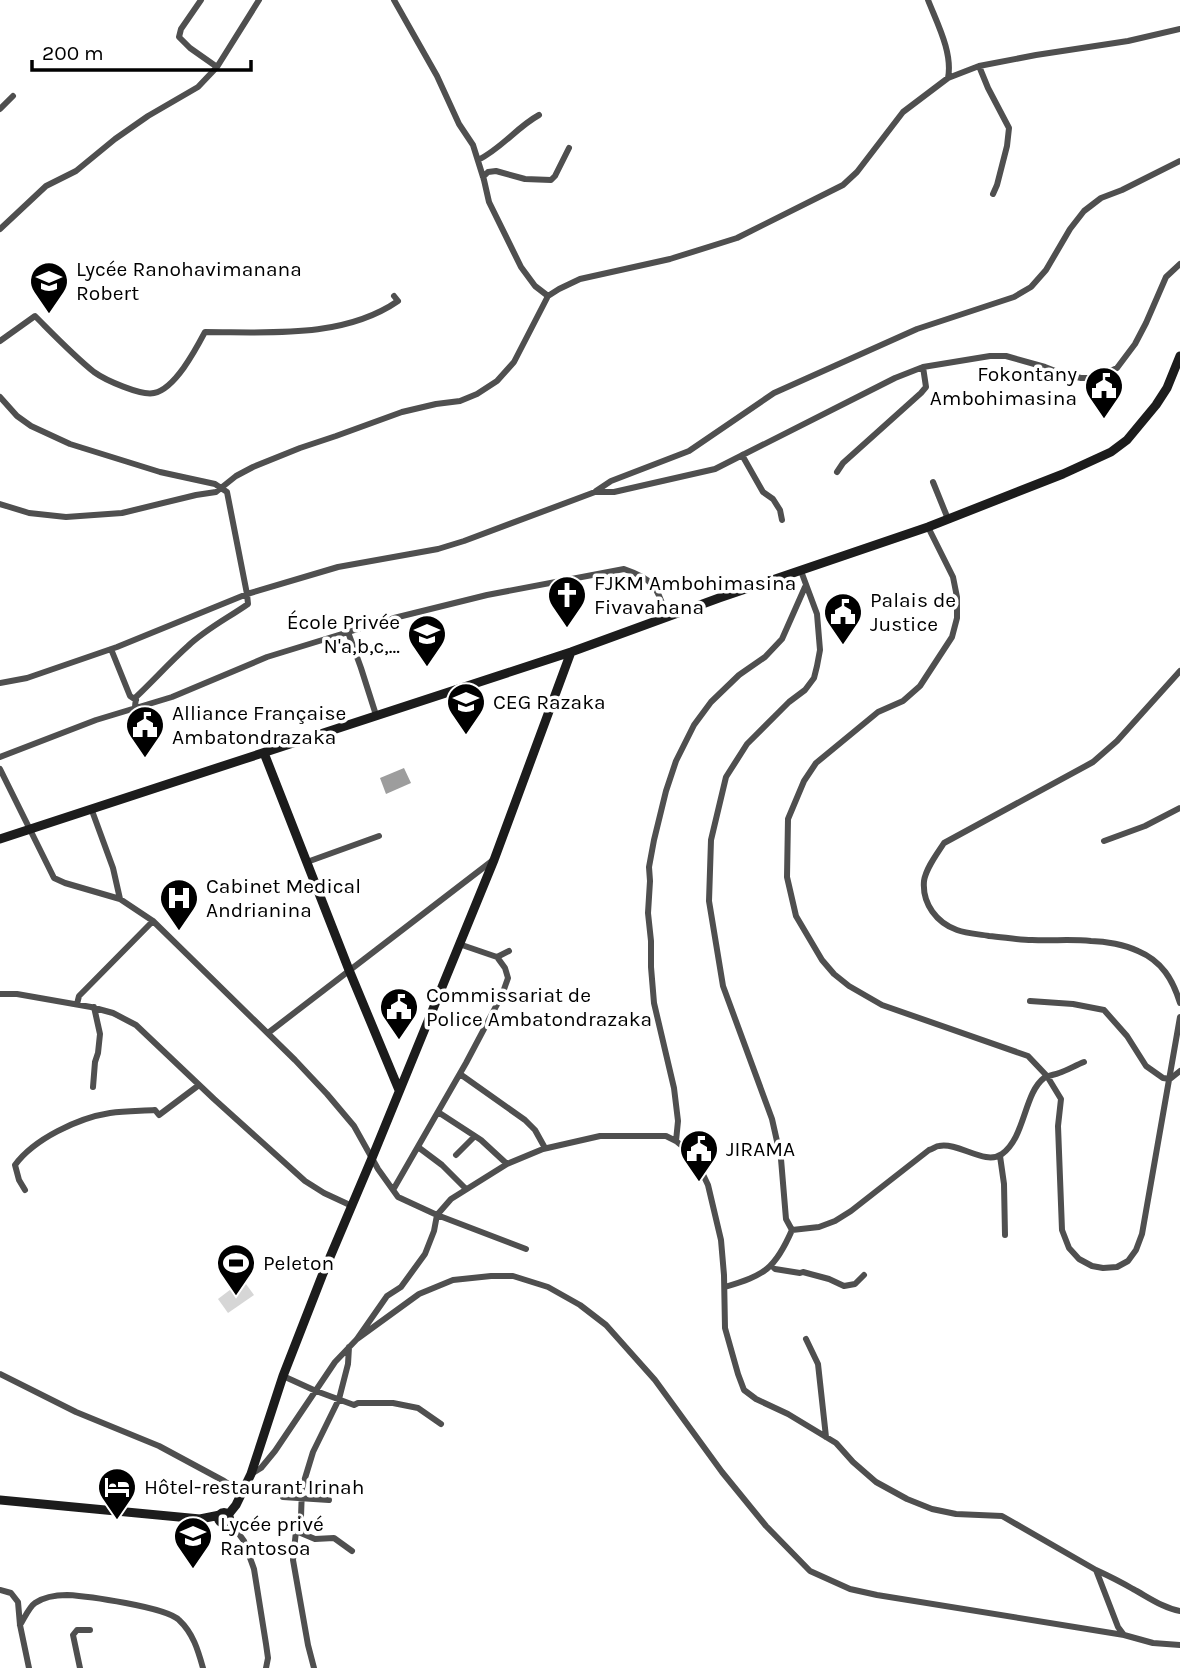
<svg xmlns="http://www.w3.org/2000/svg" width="1180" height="1668" font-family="Karla,sans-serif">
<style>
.green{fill:#d6d6d6}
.water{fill:#9d9d9d}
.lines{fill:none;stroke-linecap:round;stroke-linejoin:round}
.street{stroke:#4f4f4f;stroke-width:6}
.secondary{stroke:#1c1c1c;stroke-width:9}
.labels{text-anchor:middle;stroke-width:7;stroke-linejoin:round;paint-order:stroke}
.poi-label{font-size:21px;fill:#000;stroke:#fff;text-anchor:start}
</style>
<rect width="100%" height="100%" fill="#fff"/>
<path class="green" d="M 243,1280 L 254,1295 L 228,1313 L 218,1299 Z"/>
<path class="water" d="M 404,768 L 411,783 L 386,794 L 380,778 Z"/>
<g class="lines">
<path class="street" d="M 201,0 L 181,29 L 179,37 L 190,48 L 217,67
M 394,0 L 437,76 L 459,124 L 473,145 L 484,180 L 489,202 L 521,267 L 535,286 L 548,296
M 928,0 C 937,23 953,53 948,78
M 979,66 L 988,88 L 1009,128 L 1007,146 L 997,185 L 993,194
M 0,109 L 13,96
M 478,160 C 501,149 517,127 539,115
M 483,177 L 488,172 L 496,171 L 525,179 L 551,180 L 555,176 L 569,148
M 0,229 L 46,186 L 76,171 L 115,139 L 148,116 L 198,87 L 217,67 L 259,0
M 0,341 L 35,316 C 54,335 73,355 94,372 C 105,380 141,396 154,393 C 175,389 196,349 205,332 C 268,332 343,339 398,301 L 394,296
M 0,397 L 17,416 L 31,426 L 70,444 L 160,472 L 215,484 L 227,492 L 247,594 L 248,604 C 228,618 206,629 188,646 C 170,662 154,680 136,697 L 135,707
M 742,455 L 763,492 L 773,499 L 780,510 L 782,520
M 837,472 L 843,463 L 921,393 L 926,387 L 923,367
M 933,482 L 948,519
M 596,491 L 611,481 L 689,451 L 774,393 L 917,329 L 1014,297 L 1031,287 L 1046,270 L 1070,229 L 1084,211 L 1101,198 L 1122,190 L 1180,161
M 0,504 L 29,513 L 66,517 L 122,513 L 196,495 L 216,492 L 236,476 L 253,467 L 300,448 L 336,436 L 402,412 L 436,404 L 460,401 L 477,394 L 497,381 L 514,362 L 548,296 L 559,289 L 580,279 L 670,259 L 737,238 L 843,185 L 857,172 L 903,112 L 948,78 L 979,66 L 1036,55 L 1128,41 L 1180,29
M 928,527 L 953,577 L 957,597 L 957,618 L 952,637 L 920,686 L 903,701 L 878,712 L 816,763 L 804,781 L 788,819 L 787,877 L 796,916 L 822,960 L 834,974 L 849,986 L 882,1005 L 1028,1056 L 1047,1076 L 1061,1099 L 1058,1126 L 1062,1230 L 1069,1248 L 1079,1259 L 1092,1266 L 1103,1268 L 1117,1267 L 1128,1261 L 1136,1250 L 1142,1234 L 1180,1017
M 348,632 L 361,668 L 376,715
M 111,649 L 130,696 L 136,700
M 1180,671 L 1117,741 L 1093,762 L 944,843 C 937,854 926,868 924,881 C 922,904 937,923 957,930 C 968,934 979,934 989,936 C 1003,937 1018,940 1032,940 C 1052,941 1071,939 1091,941 C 1106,941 1125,945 1138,951 C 1162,961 1173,980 1180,1003
M 0,683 L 27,678 L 117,647 L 247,594 L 338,567 L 438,549 L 464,541 L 595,492 L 614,492 L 715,469 L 895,378 L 923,367 L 990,356 L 1006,356 L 1045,367 L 1063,374 L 1081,378 L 1096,378 L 1117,368 L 1135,344 L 1146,323 L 1166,277 L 1180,264
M 0,757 L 96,720 L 172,697 L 267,657 L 394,618 L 487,595 L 624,569 C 656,580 656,587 667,617
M 0,769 L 54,878 L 65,883 L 120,899
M 91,808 L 113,868 L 120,899 L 153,921 L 295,1060 L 327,1094 L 354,1126 L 378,1169 L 398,1197 L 437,1215 L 526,1249
M 1104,841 L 1145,826 L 1180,808
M 307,862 L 379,836
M 459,944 L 497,957 L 509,951
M 0,994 L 17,994 L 91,1007 L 113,1013 L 136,1025 L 214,1099 L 305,1181 L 324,1193 L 352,1206
M 1030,1001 L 1073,1004 L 1104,1010 L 1127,1036 L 1146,1066 L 1163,1078 L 1170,1079 L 1180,1071
M 77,1004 L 79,996 L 153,921
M 268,1033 L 492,861
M 460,1074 L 525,1120 L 535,1130 L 545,1148
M 93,1087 L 95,1062 L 98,1053 L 100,1034 L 94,1007
M 438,1112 L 481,1140 L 507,1164
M 676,1141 L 678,1121 L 674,1088 L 654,1003 L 651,967 L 651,941 L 648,913 L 650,881 L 649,867 L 654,840 L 666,791 L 676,761 L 694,725 L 711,702 L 739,675 L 765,657 L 782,639 L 805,587
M 418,1147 L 442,1165 L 466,1189
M 456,1155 L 474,1137
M 1000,1156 L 1004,1184 L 1005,1235
M 25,1190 L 19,1180 L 15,1165 C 34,1139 78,1118 110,1113 C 125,1111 140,1111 155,1110 L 159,1115 L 199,1085
M 393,1190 L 466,1063 L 502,995 L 508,978 L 505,968 L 497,957
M 792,1230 L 786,1219 L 781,1159 L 772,1119 L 723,986 L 709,901 L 711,840 L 726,777 L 747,744 L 789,702 L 805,690 L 814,678 L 817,666 L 820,650 L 817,614 L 801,571
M 792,1230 L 819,1227 L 835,1221 L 851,1211 L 929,1150 C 933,1149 936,1146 939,1146 C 959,1142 985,1166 1002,1154 C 1025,1138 1024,1093 1044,1078 C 1049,1075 1054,1075 1059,1073 C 1068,1070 1076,1065 1084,1062
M 772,1266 L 775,1269 L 800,1273 L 803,1272 L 829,1279 L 844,1286 L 855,1284 L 864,1275
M 725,1287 C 765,1275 775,1269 792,1230
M 806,1339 L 818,1364 L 826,1437
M 0,1374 L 76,1412 L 159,1446 L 224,1481 L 242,1493
M 283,1376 L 316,1391 L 354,1405 L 358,1403 L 393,1403 L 418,1408 L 441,1424
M 251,1474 L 261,1468 L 275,1451 L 335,1362 L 357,1339 L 387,1296 L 401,1287 L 425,1254 L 434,1231 L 437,1215 L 451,1199 L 507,1164 L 543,1149 L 600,1136 L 666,1136 L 676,1141 L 687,1150 L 698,1164 L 708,1185 L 721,1240 L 724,1275 L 725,1328 L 738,1374 L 744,1390 L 756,1399 L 788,1414 L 836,1443 L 853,1462 L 876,1482 L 907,1499 L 932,1509 L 956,1514 L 1002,1516 L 1096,1570 L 1118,1627 L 1124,1635 L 877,1595 L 850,1589 L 810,1571 L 766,1526 L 722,1472 L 655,1380 L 606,1325 L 580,1305 L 548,1287 L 513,1276 L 491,1276 L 453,1280 L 419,1294 L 357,1339
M 283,1497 L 329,1500
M 229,1520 L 244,1541 L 254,1569 L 266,1644 L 268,1658 L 266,1668
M 223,1523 L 236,1532
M 296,1531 L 315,1539 L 334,1538 L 352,1551
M 1096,1570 C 1109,1576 1121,1582 1133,1589 C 1148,1597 1163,1608 1180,1611
M 0,1590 L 11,1593 L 18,1602 L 20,1625 L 29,1668
M 20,1625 C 24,1619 29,1607 35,1603 C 44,1597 57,1595 67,1595 C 87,1596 166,1607 179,1620 C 193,1633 198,1650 203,1668
M 1124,1635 L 1153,1643 L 1180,1645
M 80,1668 L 73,1635 L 77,1630 L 90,1630
M 314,1668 L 308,1645 L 293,1560 L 296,1531 L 301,1517 L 302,1488 L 313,1452 L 339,1399 L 348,1364 L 349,1347"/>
<path class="secondary" d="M 264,753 L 349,970 L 399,1090
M 0,839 L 571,652 L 719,598 L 928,527 L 1063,474 L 1111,452 L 1127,440 L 1156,405 L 1167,388 L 1180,356
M 0,1500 L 200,1519 L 220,1515
M218.5 1518a5.5 5.5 0 1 1 11 0a5.5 5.5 0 1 1-11 0Z
M 228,1515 L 236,1505 L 251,1474 L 283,1376 L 322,1276 L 372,1158 L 494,860 L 571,652"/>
</g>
<defs>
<symbol id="school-pin" viewBox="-11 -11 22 30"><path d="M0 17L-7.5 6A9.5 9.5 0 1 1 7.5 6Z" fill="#000" stroke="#fff"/><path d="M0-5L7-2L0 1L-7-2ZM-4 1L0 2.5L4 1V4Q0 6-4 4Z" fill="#fff"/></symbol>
<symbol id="civic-pin" viewBox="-11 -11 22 30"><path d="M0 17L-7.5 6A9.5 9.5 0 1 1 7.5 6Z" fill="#000" stroke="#fff"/><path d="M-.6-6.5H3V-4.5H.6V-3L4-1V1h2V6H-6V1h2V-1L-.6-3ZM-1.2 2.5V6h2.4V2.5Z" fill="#fff"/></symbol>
<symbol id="church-pin" viewBox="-11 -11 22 30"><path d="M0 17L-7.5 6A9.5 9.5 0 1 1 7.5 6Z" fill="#000" stroke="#fff"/><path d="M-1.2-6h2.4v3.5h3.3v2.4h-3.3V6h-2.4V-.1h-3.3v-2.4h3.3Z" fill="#fff"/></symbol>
<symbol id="hospital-pin" viewBox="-11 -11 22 30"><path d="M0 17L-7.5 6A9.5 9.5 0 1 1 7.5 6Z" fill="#000" stroke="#fff"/><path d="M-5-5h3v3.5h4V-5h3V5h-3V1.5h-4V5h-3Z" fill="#fff"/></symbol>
<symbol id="stadium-pin" viewBox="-11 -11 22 30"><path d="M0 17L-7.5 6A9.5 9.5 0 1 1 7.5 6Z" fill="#000" stroke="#fff"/><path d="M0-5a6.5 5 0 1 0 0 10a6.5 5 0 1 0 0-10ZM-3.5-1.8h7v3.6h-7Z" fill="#fff"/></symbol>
<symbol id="hotel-pin" viewBox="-11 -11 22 30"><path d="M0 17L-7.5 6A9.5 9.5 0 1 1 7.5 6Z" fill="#000" stroke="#fff"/><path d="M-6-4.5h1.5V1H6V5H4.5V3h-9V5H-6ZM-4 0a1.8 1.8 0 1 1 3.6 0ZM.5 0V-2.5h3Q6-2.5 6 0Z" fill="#fff"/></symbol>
</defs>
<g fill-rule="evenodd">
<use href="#school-pin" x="27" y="259" width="44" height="60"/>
<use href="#civic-pin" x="1082" y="364" width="44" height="60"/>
<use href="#church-pin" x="545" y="573" width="44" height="60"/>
<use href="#civic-pin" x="821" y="590" width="44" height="60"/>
<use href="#school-pin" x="405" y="612" width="44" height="60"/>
<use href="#school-pin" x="444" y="680" width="44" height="60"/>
<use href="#civic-pin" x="123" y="703" width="44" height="60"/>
<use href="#hospital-pin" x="157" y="876" width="44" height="60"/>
<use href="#civic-pin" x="377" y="985" width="44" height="60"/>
<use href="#civic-pin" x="677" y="1127" width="44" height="60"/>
<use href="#stadium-pin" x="214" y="1241" width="44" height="60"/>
<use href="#hotel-pin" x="95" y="1465" width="44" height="60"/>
<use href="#school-pin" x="171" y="1514" width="44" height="60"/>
</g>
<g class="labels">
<g class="poi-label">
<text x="76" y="276">Lycée Ranohavimanana<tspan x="76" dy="24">Robert</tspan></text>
<text x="1077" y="381" text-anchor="end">Fokontany<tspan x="1077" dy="24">Ambohimasina</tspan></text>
<text x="594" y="590">FJKM Ambohimasina<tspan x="594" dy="24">Fivavahana</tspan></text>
<text x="870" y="607">Palais de<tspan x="870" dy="24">Justice</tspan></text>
<text x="400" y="629" text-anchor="end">École Privée<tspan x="400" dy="24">N'a,b,c,...</tspan></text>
<text x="493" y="709">CEG Razaka</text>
<text x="172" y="720">Alliance Française<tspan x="172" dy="24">Ambatondrazaka</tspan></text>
<text x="206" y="893">Cabinet Medical<tspan x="206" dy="24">Andrianina</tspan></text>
<text x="426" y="1002">Commissariat de<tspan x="426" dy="24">Police Ambatondrazaka</tspan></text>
<text x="726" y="1156">JIRAMA</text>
<text x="263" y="1270">Peleton</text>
<text x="144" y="1494">Hôtel-restaurant Irinah</text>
<text x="220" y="1531">Lycée privé<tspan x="220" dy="24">Rantosoa</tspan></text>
</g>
</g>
<path d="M32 60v10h219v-10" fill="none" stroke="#000000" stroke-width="3.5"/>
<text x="42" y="60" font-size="21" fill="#000000" stroke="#ffffff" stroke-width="5" paint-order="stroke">200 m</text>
</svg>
